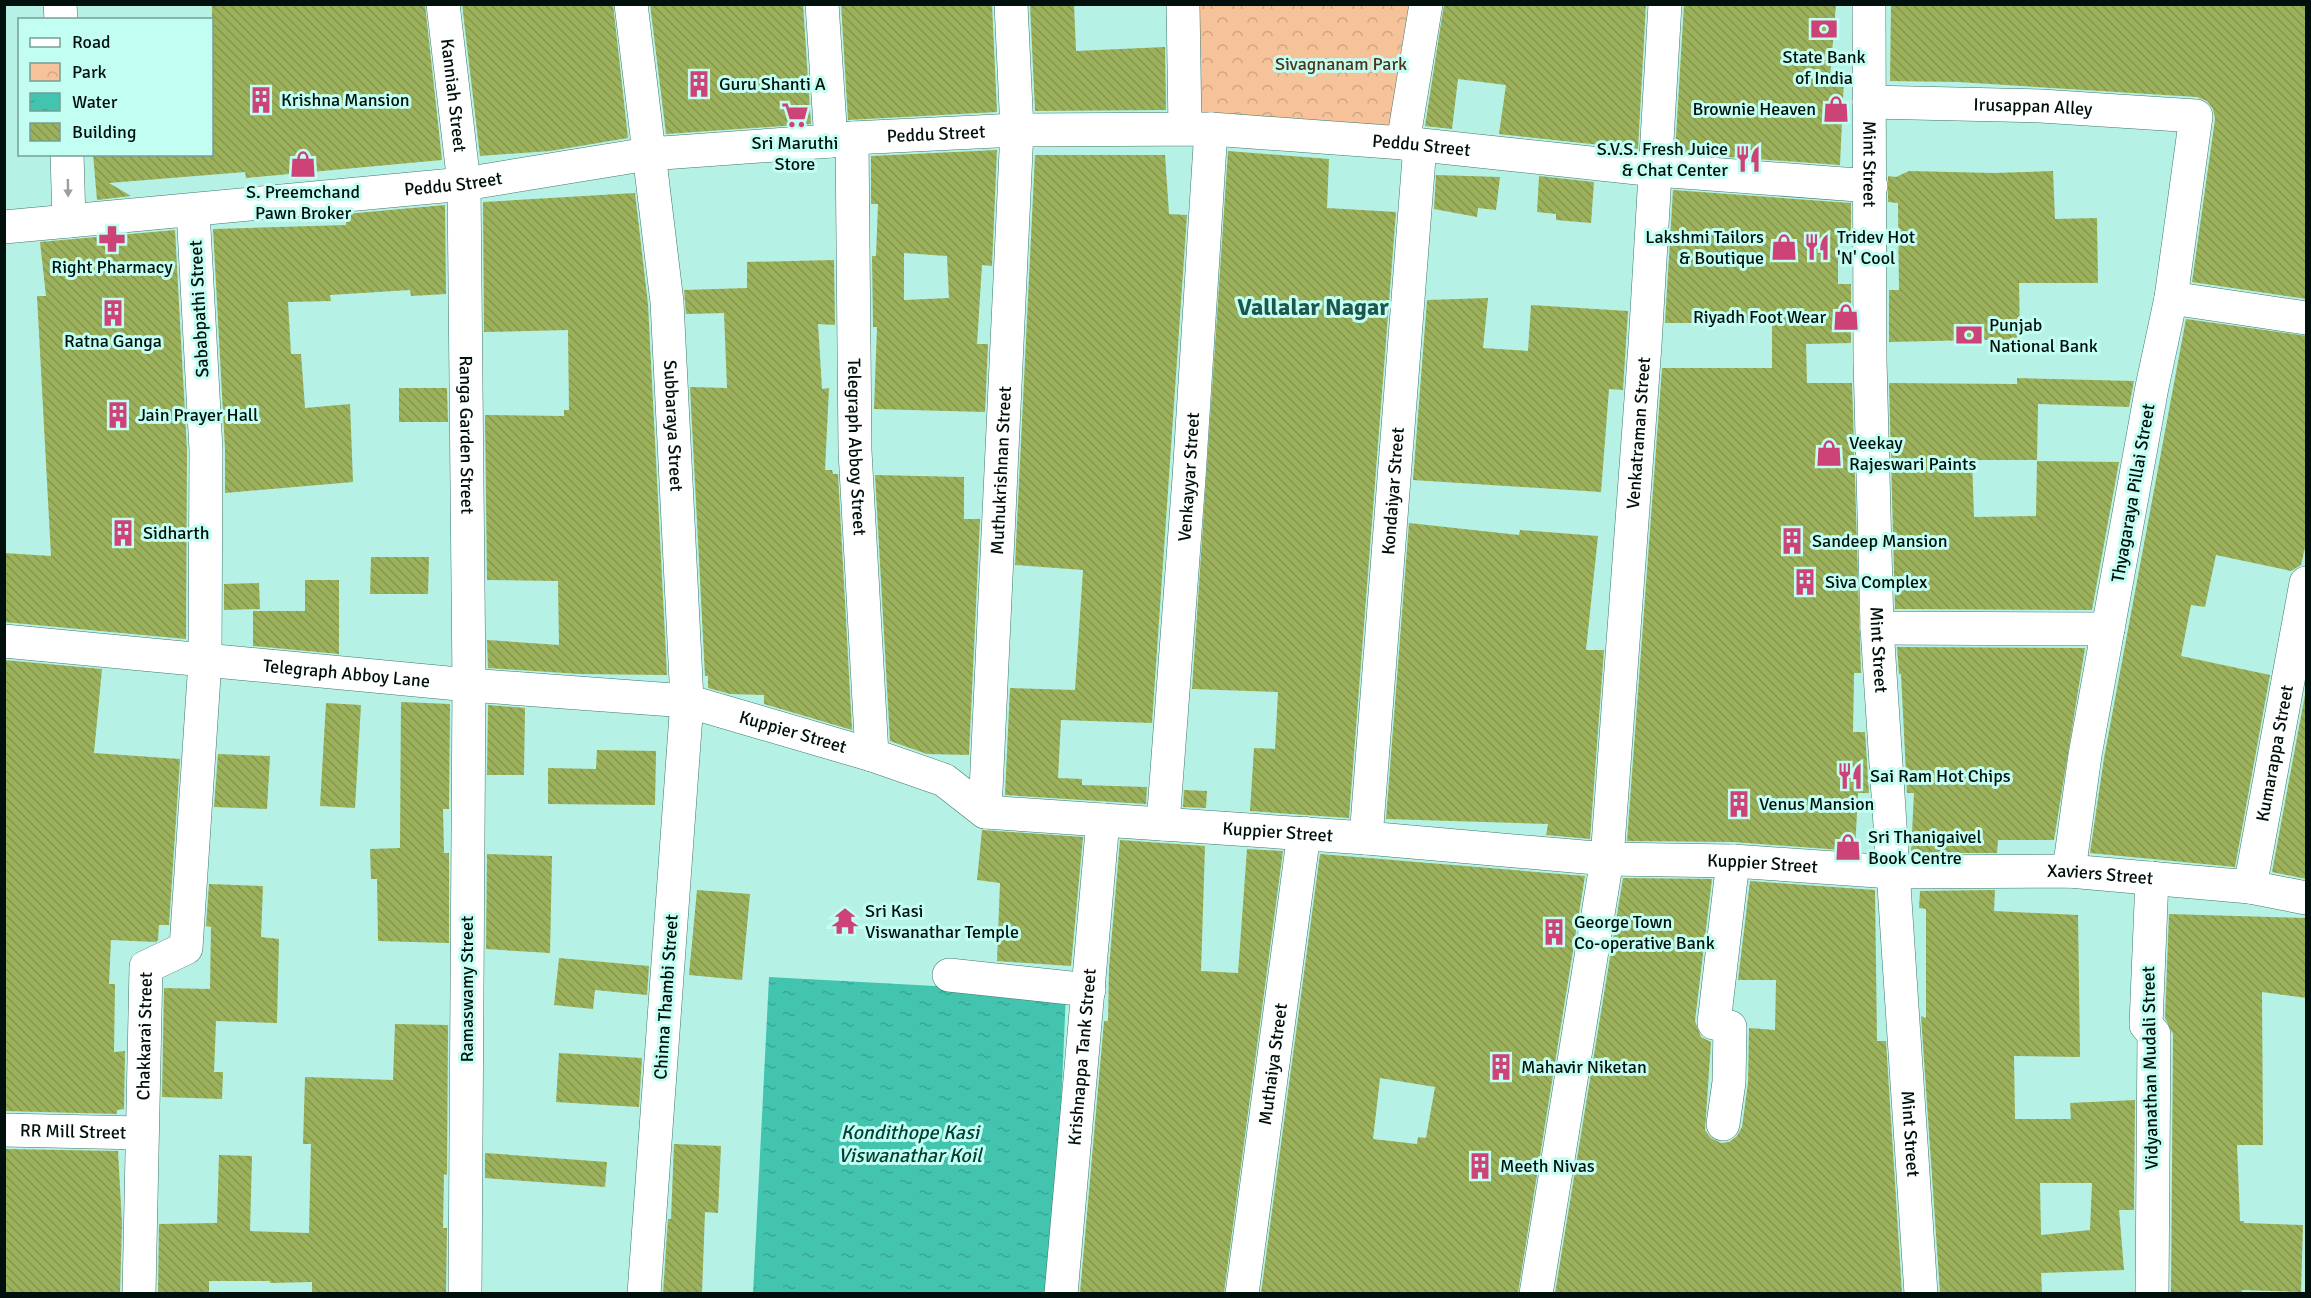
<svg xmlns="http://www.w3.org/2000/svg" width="2311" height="1298" font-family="Signika,sans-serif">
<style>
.park{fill:url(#park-crowns)}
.water{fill:url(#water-ripples)}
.building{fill:url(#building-back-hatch);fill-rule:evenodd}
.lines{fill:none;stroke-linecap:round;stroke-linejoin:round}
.street-casing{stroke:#3f776d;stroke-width:34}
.secondary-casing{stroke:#3f776d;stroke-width:34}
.street{stroke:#fff;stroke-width:33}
.secondary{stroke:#fff;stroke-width:33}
.oneway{fill:#999f9e}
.labels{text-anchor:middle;stroke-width:6;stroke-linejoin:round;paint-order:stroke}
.poi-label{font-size:18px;fill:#00100d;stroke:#c3fef2;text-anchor:start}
.park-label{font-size:18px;fill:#4f3217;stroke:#c3fef2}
.street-label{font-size:18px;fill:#00100d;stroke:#c3fef2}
.water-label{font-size:20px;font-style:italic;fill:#013e35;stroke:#c3fef2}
.district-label{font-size:24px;font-weight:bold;fill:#1d564d;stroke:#c3fef2}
</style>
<defs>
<pattern id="park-crowns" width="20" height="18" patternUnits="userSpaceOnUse" patternTransform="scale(1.5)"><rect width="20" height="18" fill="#f5c299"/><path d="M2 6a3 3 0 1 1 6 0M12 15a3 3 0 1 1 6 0" fill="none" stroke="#d0a683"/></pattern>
<pattern id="water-ripples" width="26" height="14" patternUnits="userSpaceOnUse" patternTransform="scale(1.5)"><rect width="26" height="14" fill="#42c4af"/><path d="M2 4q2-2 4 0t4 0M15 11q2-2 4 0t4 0" fill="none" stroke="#38a795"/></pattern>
<pattern id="building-back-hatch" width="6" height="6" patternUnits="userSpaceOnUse" patternTransform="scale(1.5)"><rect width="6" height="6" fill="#9cb15b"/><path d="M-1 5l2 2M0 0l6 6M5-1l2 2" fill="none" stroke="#85974e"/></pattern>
</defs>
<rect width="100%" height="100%" fill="#b6f1e5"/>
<path class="park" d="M 1194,5 L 1417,5 L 1396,129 L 1195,112 Z"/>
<path class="water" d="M 769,977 L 1066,993 L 1053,1293 L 753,1294 Z"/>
<path class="building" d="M 212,4 L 425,4 L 442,160 L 246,178 L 245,172 L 109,183 L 131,196 L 97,200 L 93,154 L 212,154 Z
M 462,4 L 613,4 L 628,138 L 550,151 L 480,156 Z
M 650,4 L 803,4 L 811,124 L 666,134 Z
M 841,4 L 992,4 L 997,112 L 848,120 Z
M 1030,4 L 1074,4 L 1076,51 L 1165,47 L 1166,110 L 1035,111 Z
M 1444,4 L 1646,4 L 1638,149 L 1499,134 L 1506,85 L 1458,79 L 1452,129 L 1425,126 Z
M 1684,4 L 1836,4 L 1830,77 L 1844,78 L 1840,165 L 1675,153 Z
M 1891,4 L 2307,4 L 2307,299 L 2192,282 L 2215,119 L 2213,109 L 2207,101 L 2197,97 L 1958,82 L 1890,81 Z
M 997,150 L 992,266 L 982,265 L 977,344 L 988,344 L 985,412 L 874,409 L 877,327 L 873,327 L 872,256 L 876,256 L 878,204 L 871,204 L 871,156 ZM 904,253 L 947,256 L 949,298 L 904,300 Z
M 1228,151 L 1329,159 L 1327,208 L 1396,212 L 1349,818 L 1250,811 L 1254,748 L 1275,749 L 1278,692 L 1192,689 Z
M 1035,155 L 1165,155 L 1169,214 L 1187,215 L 1152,723 L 1061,720 L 1058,778 L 1082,779 L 1082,785 L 1147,787 L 1146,804 L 1005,795 L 1010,688 L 1075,690 L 1083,570 L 1015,565 Z
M 1909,171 L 1993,173 L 2053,171 L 2055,219 L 2097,218 L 2098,283 L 2019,283 L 2020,339 L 1889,342 L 1889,290 L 1899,290 L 1898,203 L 1888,202 L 1888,176 L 1896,177 Z
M 1436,175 L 1500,177 L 1496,210 L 1478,208 L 1477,217 L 1434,209 Z
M 1539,176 L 1594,182 L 1591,223 L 1556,220 L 1556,214 L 1537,212 Z
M 1673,190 L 1851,203 L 1851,238 L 1838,237 L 1838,284 L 1851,284 L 1851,343 L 1806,344 L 1807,383 L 1852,383 L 1861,673 L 1854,673 L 1853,732 L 1865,732 L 1869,793 L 1858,793 L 1855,851 L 1733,842 L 1627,841 L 1662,368 L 1772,368 L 1772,323 L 1665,323 Z
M 635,193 L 648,304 L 667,675 L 580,674 L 488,668 L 487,640 L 559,645 L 558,581 L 487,580 L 485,415 L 564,416 L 564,410 L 569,410 L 568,330 L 484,332 L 483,202 Z
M 445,205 L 446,294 L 411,296 L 410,290 L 330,295 L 331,301 L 288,302 L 291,354 L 301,354 L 305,408 L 350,404 L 353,482 L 225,493 L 225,449 L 213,229 L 346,225 L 346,214 Z
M 175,230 L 187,450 L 186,639 L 4,622 L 4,553 L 51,556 L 37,296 L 46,296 L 40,242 Z
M 834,260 L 835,325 L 818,324 L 822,389 L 829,388 L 825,470 L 832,470 L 833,474 L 838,474 L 852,730 L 764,704 L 764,695 L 730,694 L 708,688 L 708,676 L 705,676 L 690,387 L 727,388 L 724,313 L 686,314 L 684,290 L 747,288 L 747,262 Z
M 1488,298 L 1483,348 L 1528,351 L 1531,305 L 1628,311 L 1623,390 L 1609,389 L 1601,492 L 1413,480 L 1427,300 Z
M 2186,319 L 2307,336 L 2307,539 L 2301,565 L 2291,571 L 2216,555 L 2205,607 L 2191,605 L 2181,656 L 2270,675 L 2235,867 L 2090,853 L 2104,758 Z
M 2017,378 L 2134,381 L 2129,407 L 2038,404 L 2037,460 L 1972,460 L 1974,517 L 2036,516 L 2037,461 L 2119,462 L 2092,610 L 1895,609 L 1889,383 L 2017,384 Z
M 399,388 L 447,388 L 448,422 L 399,422 Z
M 875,475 L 964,477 L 964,519 L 980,519 L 969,755 L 927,754 L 890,741 Z
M 1409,523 L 1519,535 L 1520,530 L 1598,536 L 1586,650 L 1604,650 L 1590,839 L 1546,835 L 1548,824 L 1386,819 Z
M 371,557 L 429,557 L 428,594 L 370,594 Z
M 305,580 L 339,580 L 339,654 L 253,646 L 253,611 L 305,611 Z
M 259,583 L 260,609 L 224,610 L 224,584 Z
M 1897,647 L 2085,648 L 2054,840 L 1998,840 L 1997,853 L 1911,853 L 1914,793 L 1907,793 L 1901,674 L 1899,674 Z
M 4,660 L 102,669 L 94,753 L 180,759 L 169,925 L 159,925 L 158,940 L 156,942 L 111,940 L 109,984 L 115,984 L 114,1052 L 125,1051 L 124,1109 L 117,1110 L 117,1114 L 4,1111 Z
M 2307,684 L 2307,879 L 2272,872 Z
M 401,702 L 450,704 L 449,809 L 443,809 L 444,853 L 449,853 L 449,943 L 378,941 L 377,879 L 371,879 L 370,849 L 400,848 Z
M 326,703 L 361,705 L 355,808 L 320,806 Z
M 488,705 L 525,708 L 524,775 L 487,775 Z
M 597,750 L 656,751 L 655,805 L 548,804 L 548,768 L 596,769 Z
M 218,754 L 270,756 L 267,809 L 214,807 Z
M 1184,790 L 1207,791 L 1206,808 L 1183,807 Z
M 982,830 L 1083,837 L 1071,966 L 997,961 L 1000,883 L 977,880 Z
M 1120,840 L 1205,846 L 1201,971 L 1238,973 L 1247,849 L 1283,851 L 1224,1293 L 1080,1293 L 1104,1021 L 1108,1021 L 1109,968 Z
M 487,854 L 552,856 L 550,953 L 486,949 Z
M 1320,854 L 1585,876 L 1518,1293 L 1261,1293 ZM 1380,1078 L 1435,1087 L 1426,1138 L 1418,1137 L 1417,1144 L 1373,1139 Z
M 1623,878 L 1712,879 L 1695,1021 L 1701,1037 L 1711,1042 L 1705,1130 L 1711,1138 L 1721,1143 L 1729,1142 L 1737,1136 L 1742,1127 L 1748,1082 L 1749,1028 L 1775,1030 L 1776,980 L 1738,980 L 1750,881 L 1875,890 L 1877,1041 L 1886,1041 L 1902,1293 L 1555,1293 Z
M 209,884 L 263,886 L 261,937 L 279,939 L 277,1023 L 216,1021 L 214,1072 L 223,1072 L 222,1099 L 162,1097 L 164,988 L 210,989 L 211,927 L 206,926 Z
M 697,890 L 750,894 L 742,980 L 689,975 Z
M 1995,890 L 1994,911 L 2078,915 L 2080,1057 L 2014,1056 L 2015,1119 L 2071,1119 L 2070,1103 L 2135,1100 L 2134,1210 L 2119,1210 L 2124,1270 L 2041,1273 L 2042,1293 L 1940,1293 L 1921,1016 L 1926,1018 L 1926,909 L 1919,908 L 1920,891 ZM 2040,1183 L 2092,1183 L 2090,1230 L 2041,1235 Z
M 2169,914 L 2307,918 L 2307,998 L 2262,992 L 2263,1145 L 2237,1145 L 2240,1221 L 2244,1221 L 2244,1223 L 2303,1225 L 2301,1292 L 2242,1290 L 2242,1293 L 2171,1293 L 2173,1034 L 2165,1018 Z
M 559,958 L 649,966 L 647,995 L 595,990 L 593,1009 L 554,1005 Z
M 395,1024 L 448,1025 L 447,1175 L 444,1174 L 443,1228 L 447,1228 L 446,1293 L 312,1293 L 312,1282 L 270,1283 L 270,1281 L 209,1281 L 209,1293 L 158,1293 L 159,1224 L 217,1223 L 219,1155 L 252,1156 L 250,1231 L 309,1233 L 311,1144 L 303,1144 L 305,1077 L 393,1080 Z
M 559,1053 L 642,1058 L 639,1107 L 556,1102 Z
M 674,1144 L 721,1146 L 718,1213 L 705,1212 L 702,1293 L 663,1293 L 668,1219 L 671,1219 Z
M 4,1149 L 118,1151 L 122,1224 L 120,1293 L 4,1293 Z
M 485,1153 L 607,1162 L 605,1187 L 485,1178 Z"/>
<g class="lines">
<defs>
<g id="street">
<path id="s1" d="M 443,4 L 464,184 L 469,685 L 465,1294"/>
<path id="s2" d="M 631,4 L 667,302 L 687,701 L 644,1294"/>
<path d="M 822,4 L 831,141"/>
<path d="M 1183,4 L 1185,128"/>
<path id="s3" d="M 1869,102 L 2041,106 L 2196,116 L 2171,298 L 2152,387 L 2085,755 L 2069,871"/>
<path id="s4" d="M 852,138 L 855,451 L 872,755"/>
<path d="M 1403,143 L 1426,4"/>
<path id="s5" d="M 69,221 L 464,184 L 648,154 L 831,141 L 852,138 L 1017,130 L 1211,129 L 1403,143 L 1656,170 L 1871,186"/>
<path d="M 2171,298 L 2306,318"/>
<path d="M 1877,628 L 2108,629"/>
<path id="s6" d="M 4,641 L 469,685 L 687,701 L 872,755 L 944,780 L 985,812 L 1366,838 L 1607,859 L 1733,861 L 1892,872 L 2069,871 L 2250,887 L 2306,898"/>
<path id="s7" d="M 985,812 L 1017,130 L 1011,4"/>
<path id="s8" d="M 1163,824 L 1189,478 L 1211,129"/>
<path id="s9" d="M 1366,838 L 1420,145"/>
<path id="s10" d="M 2250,887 L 2306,583"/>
<path d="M 949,975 L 1089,990"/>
<path d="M 1723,1124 L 1729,1082 L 1730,1027 L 1714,1023 L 1733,861"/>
<path id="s11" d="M 4,1130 L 141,1133"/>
<path id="s12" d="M 139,1294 L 146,967 L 186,948 L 205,661 L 206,450 L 193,210"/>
<path id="s13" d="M 1061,1294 L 1103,820"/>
<path id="s14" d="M 1242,1294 L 1304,833"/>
<path id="s15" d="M 1536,1294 L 1607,859 L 1645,345 L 1665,4"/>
<path d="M 2152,1294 L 2154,1034 L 2146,1025 L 2152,878"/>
</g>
<g id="secondary">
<path d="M 60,4 L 61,20"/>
<path id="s16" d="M 1869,4 L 1870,360 L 1877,628 L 1921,1294"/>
<path d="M 4,227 L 69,221 L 67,154"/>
</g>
</defs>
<use href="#street" class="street-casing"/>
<use href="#secondary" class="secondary-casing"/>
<use href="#street" class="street"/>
<use href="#secondary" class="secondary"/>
</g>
<defs><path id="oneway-solid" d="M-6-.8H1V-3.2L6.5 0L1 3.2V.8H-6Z" transform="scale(1.5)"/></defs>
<use class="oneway" href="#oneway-solid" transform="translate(68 188) rotate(89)"/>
<defs>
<symbol id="bank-bare" viewBox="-9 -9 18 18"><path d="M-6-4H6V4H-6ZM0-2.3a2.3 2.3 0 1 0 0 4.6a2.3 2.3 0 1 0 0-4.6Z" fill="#cd4277" stroke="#c3fef2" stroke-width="2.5" paint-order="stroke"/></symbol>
<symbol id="building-bare" viewBox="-9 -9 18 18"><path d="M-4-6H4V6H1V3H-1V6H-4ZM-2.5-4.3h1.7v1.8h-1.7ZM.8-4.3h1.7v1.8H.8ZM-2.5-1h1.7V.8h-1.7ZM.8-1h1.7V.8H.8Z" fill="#cd4277" stroke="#c3fef2" stroke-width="2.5" paint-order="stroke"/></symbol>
<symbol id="shop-bare" viewBox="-9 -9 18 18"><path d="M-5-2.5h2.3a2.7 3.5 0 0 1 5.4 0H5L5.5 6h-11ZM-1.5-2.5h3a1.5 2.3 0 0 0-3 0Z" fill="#cd4277" stroke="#c3fef2" stroke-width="2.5" paint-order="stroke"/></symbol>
<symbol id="supermarket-bare" viewBox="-9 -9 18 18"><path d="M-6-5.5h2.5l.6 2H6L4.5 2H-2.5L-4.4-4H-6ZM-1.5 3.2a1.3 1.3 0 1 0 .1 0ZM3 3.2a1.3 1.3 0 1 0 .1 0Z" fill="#cd4277" stroke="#c3fef2" stroke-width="2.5" paint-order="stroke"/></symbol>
<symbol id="restaurant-bare" viewBox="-9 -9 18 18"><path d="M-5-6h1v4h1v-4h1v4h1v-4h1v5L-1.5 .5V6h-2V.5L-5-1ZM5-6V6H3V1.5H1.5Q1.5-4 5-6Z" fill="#cd4277" stroke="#c3fef2" stroke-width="2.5" paint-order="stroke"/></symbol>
<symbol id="pharmacy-bare" viewBox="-9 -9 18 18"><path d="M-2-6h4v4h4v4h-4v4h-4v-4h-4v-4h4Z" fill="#cd4277" stroke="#c3fef2" stroke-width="2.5" paint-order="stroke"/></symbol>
<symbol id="temple-bare" viewBox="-9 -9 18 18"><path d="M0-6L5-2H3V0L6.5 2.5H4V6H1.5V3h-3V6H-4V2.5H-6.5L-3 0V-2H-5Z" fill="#cd4277" stroke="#c3fef2" stroke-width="2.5" paint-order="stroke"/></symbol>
</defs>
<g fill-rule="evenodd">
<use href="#bank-bare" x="1805" y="10" width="38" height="38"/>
<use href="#building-bare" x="680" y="65" width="38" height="38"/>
<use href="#building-bare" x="242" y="81" width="38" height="38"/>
<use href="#shop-bare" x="1817" y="90" width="38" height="38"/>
<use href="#supermarket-bare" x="776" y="96" width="38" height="38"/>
<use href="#restaurant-bare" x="1729" y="140" width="38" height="38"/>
<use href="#shop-bare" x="284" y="145" width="38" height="38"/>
<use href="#pharmacy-bare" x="93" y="220" width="38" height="38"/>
<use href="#shop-bare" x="1765" y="228" width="38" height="38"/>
<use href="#restaurant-bare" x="1798" y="228" width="38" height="38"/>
<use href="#building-bare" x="94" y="294" width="38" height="38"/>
<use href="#shop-bare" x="1827" y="298" width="38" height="38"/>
<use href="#bank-bare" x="1950" y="316" width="38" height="38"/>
<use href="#building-bare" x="99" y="396" width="38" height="38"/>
<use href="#shop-bare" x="1810" y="434" width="38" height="38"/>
<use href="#building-bare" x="104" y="514" width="38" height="38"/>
<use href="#building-bare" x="1773" y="522" width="38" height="38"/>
<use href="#building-bare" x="1786" y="563" width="38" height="38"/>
<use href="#restaurant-bare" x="1831" y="757" width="38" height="38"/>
<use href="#building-bare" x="1720" y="785" width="38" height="38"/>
<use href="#shop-bare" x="1829" y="828" width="38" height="38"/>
<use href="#temple-bare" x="826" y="902" width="38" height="38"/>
<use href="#building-bare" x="1535" y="913" width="38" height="38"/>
<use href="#building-bare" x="1482" y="1048" width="38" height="38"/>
<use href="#building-bare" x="1461" y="1147" width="38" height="38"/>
</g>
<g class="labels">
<g class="poi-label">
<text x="1824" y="63" text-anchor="middle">State Bank<tspan x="1824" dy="21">of India</tspan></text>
<text x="719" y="90">Guru Shanti A</text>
<text x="281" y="106">Krishna Mansion</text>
<text x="1816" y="115" text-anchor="end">Brownie Heaven</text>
<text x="795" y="149" text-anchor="middle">Sri Maruthi<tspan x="795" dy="21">Store</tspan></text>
<text x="1728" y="155" text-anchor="end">S.V.S. Fresh Juice<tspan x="1728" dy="21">&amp; Chat Center</tspan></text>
<text x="303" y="198" text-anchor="middle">S. Preemchand<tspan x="303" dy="21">Pawn Broker</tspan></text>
<text x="1764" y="243" text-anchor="end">Lakshmi Tailors<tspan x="1764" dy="21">&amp; Boutique</tspan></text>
<text x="1837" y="243">Tridev Hot<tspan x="1837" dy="21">'N' Cool</tspan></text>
<text x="112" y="273" text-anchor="middle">Right Pharmacy</text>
<text x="1826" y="323" text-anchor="end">Riyadh Foot Wear</text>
<text x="1989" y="331">Punjab<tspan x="1989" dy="21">National Bank</tspan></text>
<text x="113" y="347" text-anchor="middle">Ratna Ganga</text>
<text x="138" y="421">Jain Prayer Hall</text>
<text x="1849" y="449">Veekay<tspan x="1849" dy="21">Rajeswari Paints</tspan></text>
<text x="143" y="539">Sidharth</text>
<text x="1812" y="547">Sandeep Mansion</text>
<text x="1825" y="588">Siva Complex</text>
<text x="1870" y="782">Sai Ram Hot Chips</text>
<text x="1759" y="810">Venus Mansion</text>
<text x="1868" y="843">Sri Thanigaivel<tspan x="1868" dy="21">Book Centre</tspan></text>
<text x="865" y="917">Sri Kasi<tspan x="865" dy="21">Viswanathar Temple</tspan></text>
<text x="1574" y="928">George Town<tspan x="1574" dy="21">Co-operative Bank</tspan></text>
<text x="1521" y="1073">Mahavir Niketan</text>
<text x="1500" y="1172">Meeth Nivas</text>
</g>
<g class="park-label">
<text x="1341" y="70">Sivagnanam Park</text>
</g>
<g class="street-label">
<text dy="6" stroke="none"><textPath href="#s1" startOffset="92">Kanniah Street</textPath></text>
<text dy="6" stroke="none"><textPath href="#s3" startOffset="164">Irusappan Alley</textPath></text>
<text dy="6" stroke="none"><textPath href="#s5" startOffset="872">Peddu Street</textPath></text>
<text dy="6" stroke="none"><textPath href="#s5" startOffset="1358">Peddu Street</textPath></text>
<text dy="6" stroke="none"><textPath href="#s16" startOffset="160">Mint Street</textPath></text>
<text dy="6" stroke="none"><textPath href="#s5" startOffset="386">Peddu Street</textPath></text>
<text transform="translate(199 309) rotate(-93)" y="6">Sababpathi Street</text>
<text dy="6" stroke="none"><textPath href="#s2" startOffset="424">Subbaraya Street</textPath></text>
<text dy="6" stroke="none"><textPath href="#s15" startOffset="868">Venkatraman Street</textPath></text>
<text dy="6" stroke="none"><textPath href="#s1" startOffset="432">Ranga Garden Street</textPath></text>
<text dy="6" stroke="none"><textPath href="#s4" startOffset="309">Telegraph Abboy Street</textPath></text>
<text dy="6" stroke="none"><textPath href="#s7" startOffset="342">Muthukrishnan Street</textPath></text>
<text dy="6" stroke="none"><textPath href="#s8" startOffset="348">Venkayyar Street</textPath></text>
<text dy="6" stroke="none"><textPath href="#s9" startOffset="348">Kondaiyar Street</textPath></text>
<text transform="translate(2133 493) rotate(-80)" y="6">Thyagaraya Pillai Street</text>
<text dy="6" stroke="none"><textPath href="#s16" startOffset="646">Mint Street</textPath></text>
<text dy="6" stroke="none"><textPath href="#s6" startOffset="344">Telegraph Abboy Lane</textPath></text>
<text dy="6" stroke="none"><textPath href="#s6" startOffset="796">Kuppier Street</textPath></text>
<text dy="6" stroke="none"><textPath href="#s10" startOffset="136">Kumarappa Street</textPath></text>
<text dy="6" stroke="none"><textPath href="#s6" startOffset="1300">Kuppier Street</textPath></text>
<text dy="6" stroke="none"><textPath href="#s6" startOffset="1786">Kuppier Street</textPath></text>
<text dy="6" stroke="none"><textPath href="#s6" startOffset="2124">Xaviers Street</textPath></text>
<text transform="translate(467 989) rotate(-90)" y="6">Ramaswamy Street</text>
<text transform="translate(666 997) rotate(-86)" y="6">Chinna Thambi Street</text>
<text dy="6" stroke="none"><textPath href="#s12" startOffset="258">Chakkarai Street</textPath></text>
<text dy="6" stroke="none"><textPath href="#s13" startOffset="238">Krishnappa Tank Street</textPath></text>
<text dy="6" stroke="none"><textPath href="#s14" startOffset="232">Muthaiya Street</textPath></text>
<text transform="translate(2150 1068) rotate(-91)" y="6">Vidyanathan Mudali Street</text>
<text dy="6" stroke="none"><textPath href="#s11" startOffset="69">RR Mill Street</textPath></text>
<text dy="6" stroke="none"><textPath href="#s16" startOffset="1131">Mint Street</textPath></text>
</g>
<g class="water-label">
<text x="910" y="1139">Kondithope Kasi<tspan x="910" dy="23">Viswanathar Koil</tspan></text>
</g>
<g class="district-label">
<text x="1313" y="315">Vallalar Nagar</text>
</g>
</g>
<rect width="2311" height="1298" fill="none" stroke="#00100d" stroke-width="12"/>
<rect x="18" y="18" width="195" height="138" fill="#c3fef2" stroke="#759f96" stroke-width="1.5"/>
<rect x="30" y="38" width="30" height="9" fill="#ffffff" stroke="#759f96" stroke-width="1.5"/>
<text x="72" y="48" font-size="18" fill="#00100d">Road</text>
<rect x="30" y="63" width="30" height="18" fill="url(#park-crowns)" stroke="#759f96" stroke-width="1.5"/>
<text x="72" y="78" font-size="18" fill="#00100d">Park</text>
<rect x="30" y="93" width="30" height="18" fill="url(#water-ripples)" stroke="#759f96" stroke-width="1.5"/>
<text x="72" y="108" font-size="18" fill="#00100d">Water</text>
<rect x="30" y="123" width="30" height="18" fill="url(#building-back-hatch)" stroke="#759f96" stroke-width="1.5"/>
<text x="72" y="138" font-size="18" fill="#00100d">Building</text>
</svg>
